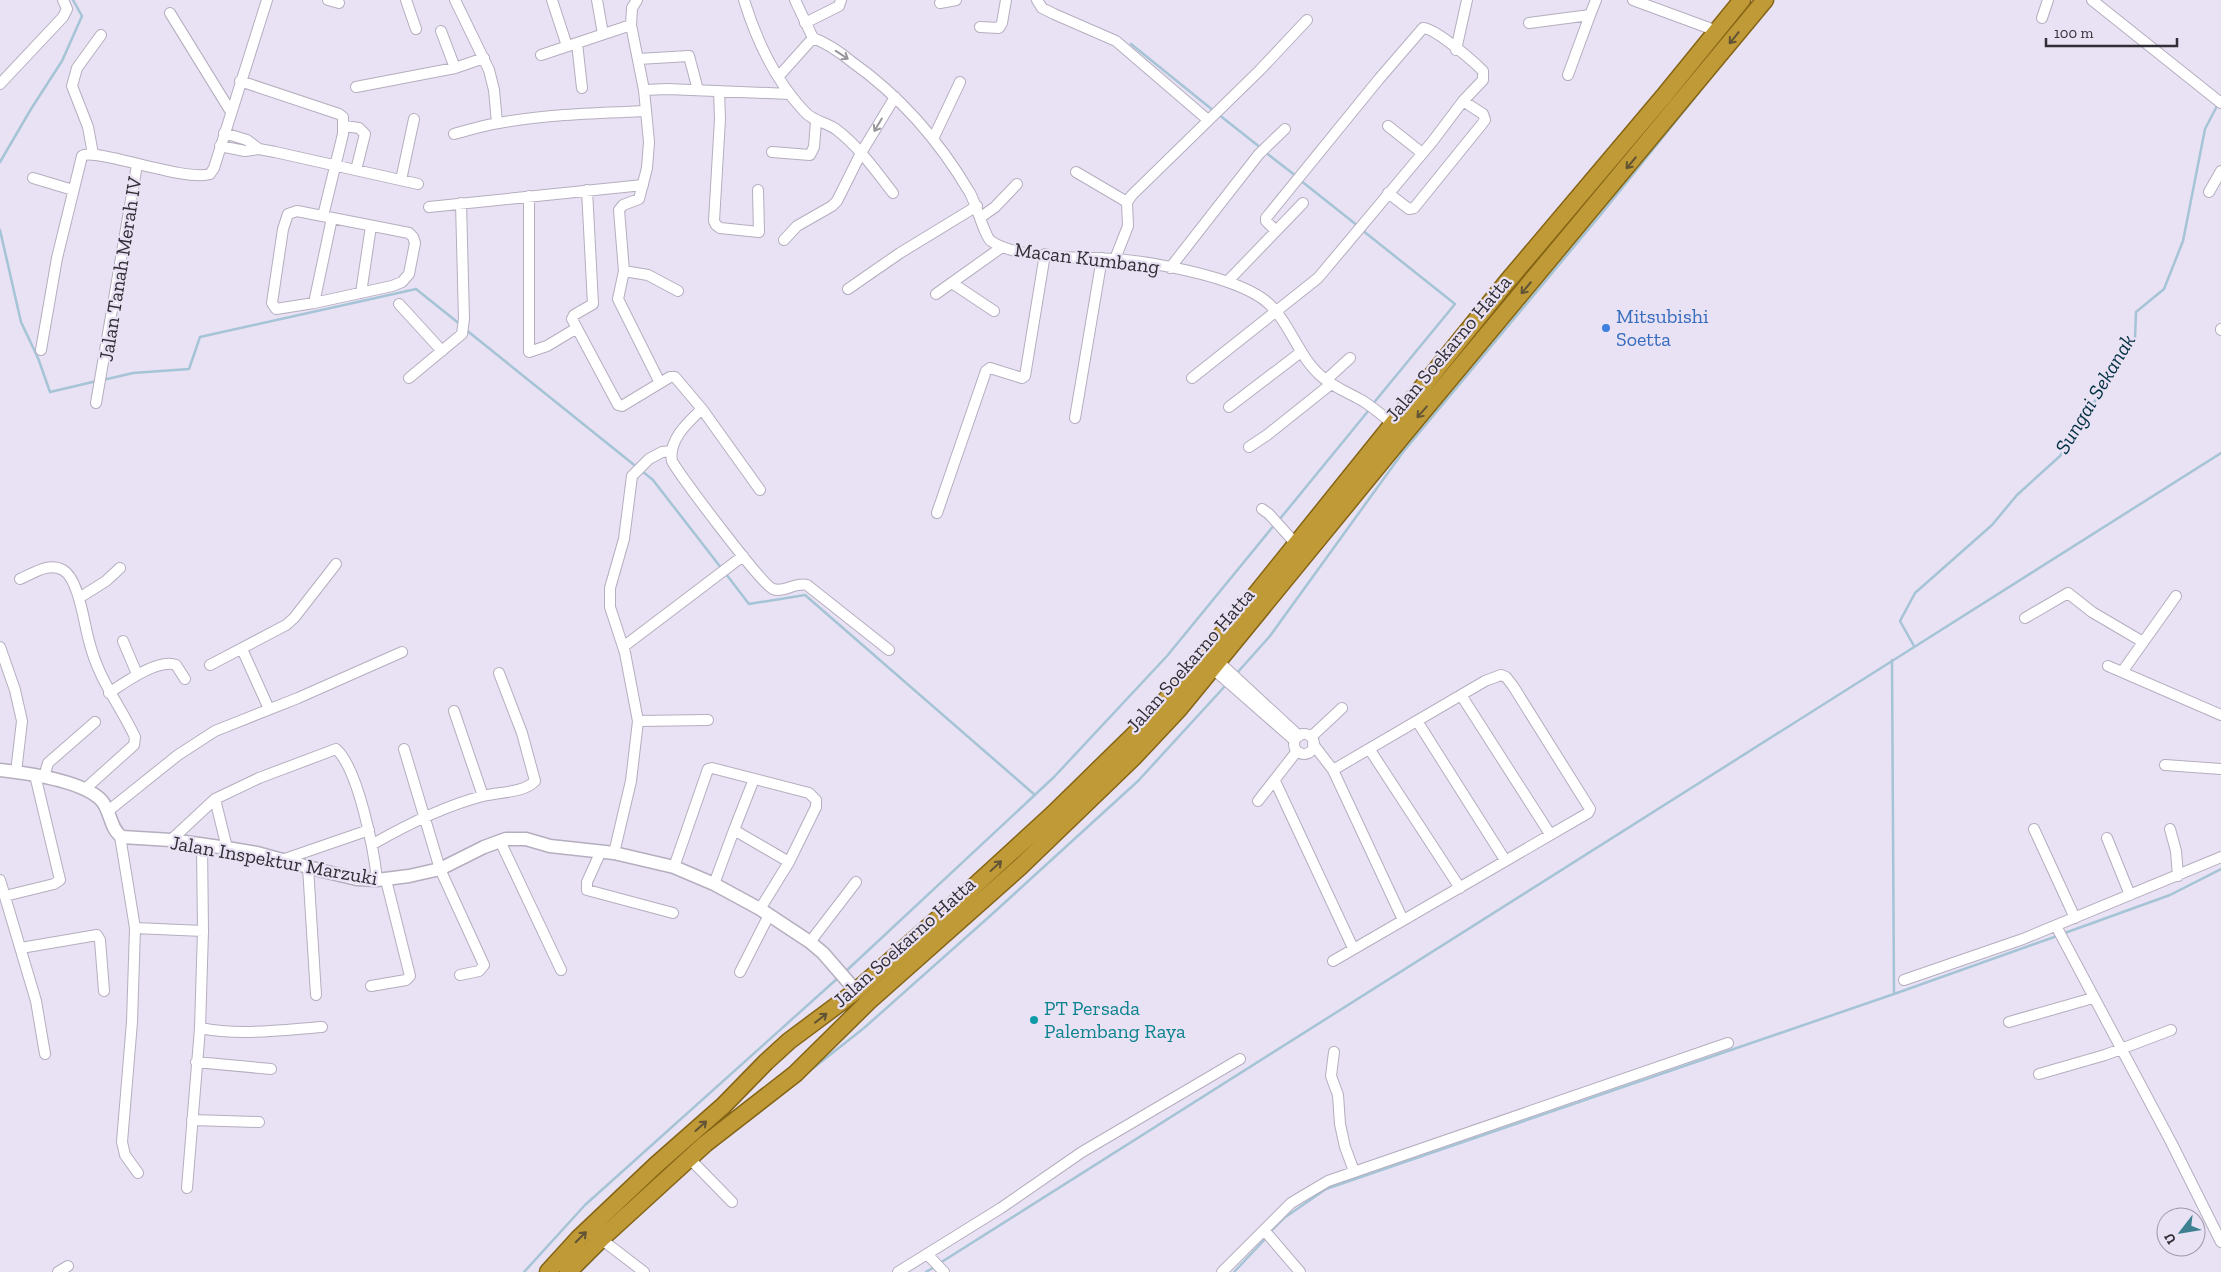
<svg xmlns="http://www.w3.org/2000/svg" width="2221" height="1272" font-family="'Zilla Slab',serif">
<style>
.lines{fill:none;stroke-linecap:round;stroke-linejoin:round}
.stream{stroke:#a5c4d6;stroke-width:2.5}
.minor-casing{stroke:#b5aebf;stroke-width:12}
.tertiary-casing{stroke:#b5aebf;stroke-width:15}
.trunk-casing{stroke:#846415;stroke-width:19}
.minor{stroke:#fff;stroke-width:10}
.tertiary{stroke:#fff;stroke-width:12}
.trunk{stroke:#c09a36;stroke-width:16}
.oneway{stroke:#635435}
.oneway2{stroke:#98969a}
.shop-dot{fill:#3f7fe0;stroke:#e9e1f4;stroke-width:2}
.culture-dot{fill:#0f9aa8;stroke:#e9e1f4;stroke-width:2}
.labels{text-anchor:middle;stroke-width:4.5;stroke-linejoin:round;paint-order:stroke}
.street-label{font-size:20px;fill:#312e35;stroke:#e9e1f4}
.shop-label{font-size:20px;fill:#366cbe;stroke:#e9e1f4;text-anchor:start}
.culture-label{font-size:20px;fill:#0d838f;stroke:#e9e1f4;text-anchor:start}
.water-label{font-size:21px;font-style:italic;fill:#033144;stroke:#e9e1f4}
</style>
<rect width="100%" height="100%" fill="#e9e1f4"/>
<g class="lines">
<path class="stream" d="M 1131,44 L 1214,111
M 1218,114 L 1261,148
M 1265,152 L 1296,176
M 0,162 L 31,109 L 62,61 L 82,16 L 73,0
M 1300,180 L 1358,226
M 0,230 L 21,322 L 38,358 L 50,392 L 97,381
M 1362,230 L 1455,304 L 1372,405
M 465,329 L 638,468
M 103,380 L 133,373 L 189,369 L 200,337 L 416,289 L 461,325
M 642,471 L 653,480 L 722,569
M 1279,520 L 1369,410
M 726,574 L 749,604 L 805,595 L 1035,795
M 1914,646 L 1900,621 L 1915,593 L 1992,525 L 2017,495 L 2060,456 L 2135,338 L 2136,312 L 2164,289 L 2183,241 L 2205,129 L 2218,104
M 1892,660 L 1894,994
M 1237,673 L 1270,636 L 1403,452 L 1602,213 L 1700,91
M 2062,934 L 2170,895 L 2221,869
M 845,972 L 1054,777 L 1167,656 L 1275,524
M 807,1073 L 864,1028 L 990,916 L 1138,781 L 1226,685
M 1270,1232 L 1284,1218 L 1326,1189 L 1894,994 L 2057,936
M 940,1263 L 2221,453
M 524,1272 L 585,1205 L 839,977
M 580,1272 L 606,1246
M 926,1272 L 936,1266
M 1234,1272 L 1267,1237"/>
<defs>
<path id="minor" d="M 328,0 L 339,3
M 406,0 L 416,29
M 455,0 L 489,70 L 494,90 L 497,123
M 552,0 L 567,46
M 597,0 L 603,34
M 637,0 L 632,8 L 631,25 L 644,90 L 649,142 L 647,168 L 639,199 L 623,205 L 619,210 L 624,271 L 618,299 L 660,383
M 744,0 C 756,39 776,81 804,111 C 813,122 827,122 837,130 C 859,147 876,171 893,193
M 795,0 L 813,38
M 1037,0 L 1042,8 L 1054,14 L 1116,41 L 1208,120
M 1633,0 L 1717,31
M 2092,0 L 2221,103
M 940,3 L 956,0
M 170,13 L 231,112
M 2042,18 L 2048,0
M 805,23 L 839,6 L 841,0
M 1529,23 L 1590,15 L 1596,0
M 980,27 L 999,28 L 1002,23 L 1006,0
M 441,31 L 455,68
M 577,43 L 582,88
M 1456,50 L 1467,0
M 541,55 L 631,25
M 638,59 L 689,56 L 698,90
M 1568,75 L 1590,15
M 779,76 L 813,38 C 827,43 841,53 852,62 C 900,96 940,142 970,193 C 976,204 985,237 991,241 C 1016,259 1081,257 1113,259 C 1147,261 1196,271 1228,282 C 1242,287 1257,293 1268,303 C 1290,323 1298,356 1321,376 C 1333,387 1349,393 1363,401 C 1374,408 1383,416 1393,424
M 240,81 L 339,114 L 343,117 L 343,134 L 323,216
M 0,84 L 63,17 L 67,9 L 63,0
M 356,87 L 455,68 L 484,58
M 644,90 L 667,89 L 790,94
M 719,91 L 720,119 L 714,221 L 716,225 L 720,228 L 759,232 L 758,190
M 344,126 L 359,128 L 365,134 L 356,170
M 1388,126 L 1422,153
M 224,133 L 247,140 L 259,149
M 454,134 C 469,130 484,125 499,123 C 548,114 597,113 646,111
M 933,139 L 960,82
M 220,146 L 245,151 L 259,149 L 275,152 L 418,184
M 772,152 L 810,155 L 814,147 L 816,121
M 93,154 L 88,127 L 72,86 L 77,68 L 101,35
M 1076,172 L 1127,202
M 33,178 L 73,190
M 401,180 L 414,119
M 587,190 L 593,304 L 574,315 L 572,319 L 618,405 L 622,406 L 670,377 L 675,377 L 702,409 L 760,490
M 2209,192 L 2221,171
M 1388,193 L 1409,209 L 1414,208 L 1482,124 L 1485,120 L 1483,114 L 1463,101
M 529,196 L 529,352 L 547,346 L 577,328
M 429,207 L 643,185
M 297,211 L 409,233 L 413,237 L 415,243 L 409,274 L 402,282 L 392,286 L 314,303 L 276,309 L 272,303 L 283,229 L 288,214 Z
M 981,217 L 995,207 L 1017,184
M 784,240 L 797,226 L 832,206 L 837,201 L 861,153 L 895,97
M 1115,259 L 1128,226 L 1127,202 L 1132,195 L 1260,70 L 1307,20
M 1170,268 L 1259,154 L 1285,129
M 624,271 L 648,275 L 678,291
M 1227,282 L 1303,203
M 952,283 L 994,311
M 848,289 L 900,253 L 977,206
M 361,293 L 371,226
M 936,294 L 1002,247
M 314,303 L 332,218
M 399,304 L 442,351
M 2221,329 L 2221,330
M 41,350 L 57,258 L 82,156 C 95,147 184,182 210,174 L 214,168 L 267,0
M 409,378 L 462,334 L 464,319 L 461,203
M 1192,378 L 1318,278 L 1432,142 L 1463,101 L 1483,80 L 1483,71 C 1473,61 1435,28 1423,28 L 1379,79 L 1266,218 L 1266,221 L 1276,231
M 1326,380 L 1350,358
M 96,403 L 137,165
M 1229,407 L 1301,352
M 702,409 C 688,422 668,440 672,461 C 681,477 762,585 773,589 C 784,593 795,582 807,585 L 889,650
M 1075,418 L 1102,258
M 1249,447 L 1267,435 L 1331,384
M 1262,509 L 1269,514 L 1296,544
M 937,513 L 986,371 L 990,368 L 1022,378 L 1025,376 L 1045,254
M 20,579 C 34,573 49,562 63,570 C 79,579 84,624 89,641 C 99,681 119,703 135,737 L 134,745 L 85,789
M 79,598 L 106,581 L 120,568
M 2025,618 L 2068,593 L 2092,612 L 2143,642
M 123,641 L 137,674
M 0,647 L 15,690 L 22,721 L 16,772
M 623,647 L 743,556
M 242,649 L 269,709
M 1219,662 L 1299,736
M 210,665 L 286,625 L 294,618 L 336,564
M 2108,666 L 2221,715
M 1213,669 L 1294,740
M 2122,672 L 2176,596
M 109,693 C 124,683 158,658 176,665 L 185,679
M 1461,695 L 1550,834
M 454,711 L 483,796
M 638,721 L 708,720
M 1417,721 L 1505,860
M1294 744a10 10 0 1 1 20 0a10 10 0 1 1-20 0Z
M 1311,737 L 1342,708
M 1313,744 L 1333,770 L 1403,920
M 404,749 L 440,869 L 484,965 L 479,971 L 460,975
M 1370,750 L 1460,888
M 2165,765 L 2221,769
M 1333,770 L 1485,681 L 1501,675 L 1506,677 L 1513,686 L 1590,809 L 1588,813 L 1333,961
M 44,777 L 48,763 L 95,722
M 1275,781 L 1353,948
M 215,799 L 227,848
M 1258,801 L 1297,751
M 108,811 L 178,755 L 215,731 L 298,698 L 402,652
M 2034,829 L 2075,918
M 2170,829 L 2176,851 L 2178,876
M 734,830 L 754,779
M 120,836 L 135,928 L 132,1022 L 122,1142 L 125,1155 L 138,1173
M 2107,838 L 2130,895
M 171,840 L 215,799 L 259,778 L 336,749 C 358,768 374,850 377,880
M 500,841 L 561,970
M 373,844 C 408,824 444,806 483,796 C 498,792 524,793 535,781 L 522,733 L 499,673
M 601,851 L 587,882 L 587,890 L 673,913
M 614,853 L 631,781 L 638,721 L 625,653 L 610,607 L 610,588 L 624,539 L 632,476 L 649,459 L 662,452 L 672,451
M 282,860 L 369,830
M 308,867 L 316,995
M 674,867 L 708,769 L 712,768 L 809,793 L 816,800 L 816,807 L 789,862 L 760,909
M 0,880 L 36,1001 L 45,1054
M 714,884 L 734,830 L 789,862
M 5,896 L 54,884 L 60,880 L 35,775
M 2056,926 L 2171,1142 L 2221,1242
M 135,928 L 203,931
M 810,942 L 856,882
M 21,948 L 97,935 L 100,940 L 104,991
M 740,972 L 769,915
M 1904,980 L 2023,939 L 2221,857
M 371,986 L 406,980 L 410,976 L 386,880
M 2009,1022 L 2093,998
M 200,1028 C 240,1036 281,1030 322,1027
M 1334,1052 L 1331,1076 L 1338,1095 L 1340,1124 L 1345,1147 L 1354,1171
M 196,1062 L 271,1069
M 2039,1074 L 2105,1055 L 2171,1030
M 192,1120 L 259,1122
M 690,1159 L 732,1202
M 187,1188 L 200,1028 L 203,931 L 202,845
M 1264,1230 L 1300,1272
M 601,1239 L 644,1272
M 927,1254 L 944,1272
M 58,1272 L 68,1266
M 898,1272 L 1001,1208 L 1082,1152 L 1240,1059
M 1222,1272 L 1291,1203 L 1328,1181 L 1728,1043"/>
<path id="tertiary" d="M 0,770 C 26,773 84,781 102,801 C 111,812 110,829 122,837 L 171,840 L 227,848 L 257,853 L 323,871 L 357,879 L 377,880 L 409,876 L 440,869 L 484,847 L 506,839 L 526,839 L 550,846 L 614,853 L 674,867 L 714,884 L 760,909 L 810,942 L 823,953 L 856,991"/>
<path id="trunk" d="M 548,1272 L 579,1238 L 656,1165 L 723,1106 L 766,1062 L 789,1041 L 856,991 L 959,900 L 1053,814 L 1148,721 L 1248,604 L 1506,283 L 1664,96 L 1742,0
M 568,1272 L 601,1239 L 705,1144 L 795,1074 L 868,1002 L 1020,867 L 1133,758 L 1179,709 L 1405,433 L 1765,0"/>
</defs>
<use href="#minor" class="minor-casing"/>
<use href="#tertiary" class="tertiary-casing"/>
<use href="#trunk" class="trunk-casing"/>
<use href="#minor" class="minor"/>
<use href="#tertiary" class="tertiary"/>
<use href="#trunk" class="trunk"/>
</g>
<defs><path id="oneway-shaft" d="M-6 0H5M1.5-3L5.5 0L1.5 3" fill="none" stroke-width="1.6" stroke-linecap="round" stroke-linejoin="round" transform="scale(1.25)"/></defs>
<g class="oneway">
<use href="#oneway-shaft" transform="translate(1734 38) rotate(129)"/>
<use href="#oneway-shaft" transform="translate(1631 163) rotate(130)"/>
<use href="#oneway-shaft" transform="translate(1526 288) rotate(130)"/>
<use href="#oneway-shaft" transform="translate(1422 412) rotate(131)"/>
<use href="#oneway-shaft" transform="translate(996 866) rotate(-43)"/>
<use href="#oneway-shaft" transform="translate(821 1018) rotate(-38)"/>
<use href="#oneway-shaft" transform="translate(701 1126) rotate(-42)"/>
<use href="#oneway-shaft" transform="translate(581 1237) rotate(-45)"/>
</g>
<g class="oneway2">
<use href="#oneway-shaft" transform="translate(842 55) rotate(33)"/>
<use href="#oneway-shaft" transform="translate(878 125) rotate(121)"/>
</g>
<circle class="shop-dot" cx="1606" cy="328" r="5"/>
<circle class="culture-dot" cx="1034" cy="1020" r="5"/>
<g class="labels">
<g class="street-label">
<text transform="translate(1087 258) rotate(7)" y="7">Macan Kumbang</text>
<text transform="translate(120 269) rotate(-81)" y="7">Jalan Tanah Merah IV</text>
<text transform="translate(1448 348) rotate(-50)" y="7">Jalan Soekarno Hatta</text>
<text transform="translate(1190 660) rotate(-49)" y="7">Jalan Soekarno Hatta</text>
<text transform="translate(274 860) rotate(10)" y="7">Jalan Inspektur Marzuki</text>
<text transform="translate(904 942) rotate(-42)" y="7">Jalan Soekarno Hatta</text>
</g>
<g class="shop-label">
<text x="1616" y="323">Mitsubishi<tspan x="1616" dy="23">Soetta</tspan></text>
</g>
<g class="culture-label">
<text x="1044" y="1015">PT Persada<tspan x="1044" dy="23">Palembang Raya</tspan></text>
</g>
<g class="water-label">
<text transform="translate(2095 394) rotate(-59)" y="7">Sungai Sekanak</text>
</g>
</g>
<g transform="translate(2181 1232) rotate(239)"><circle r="24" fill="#e9e1f4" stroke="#9f99a8"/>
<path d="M0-4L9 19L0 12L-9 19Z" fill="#3d8190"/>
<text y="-8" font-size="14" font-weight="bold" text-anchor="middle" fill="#312e35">U</text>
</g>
<path d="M2046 38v8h131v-8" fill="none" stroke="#312e35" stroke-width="2.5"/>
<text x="2054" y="38" font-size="15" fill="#312e35" stroke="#e9e1f4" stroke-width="4" paint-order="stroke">100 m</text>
</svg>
